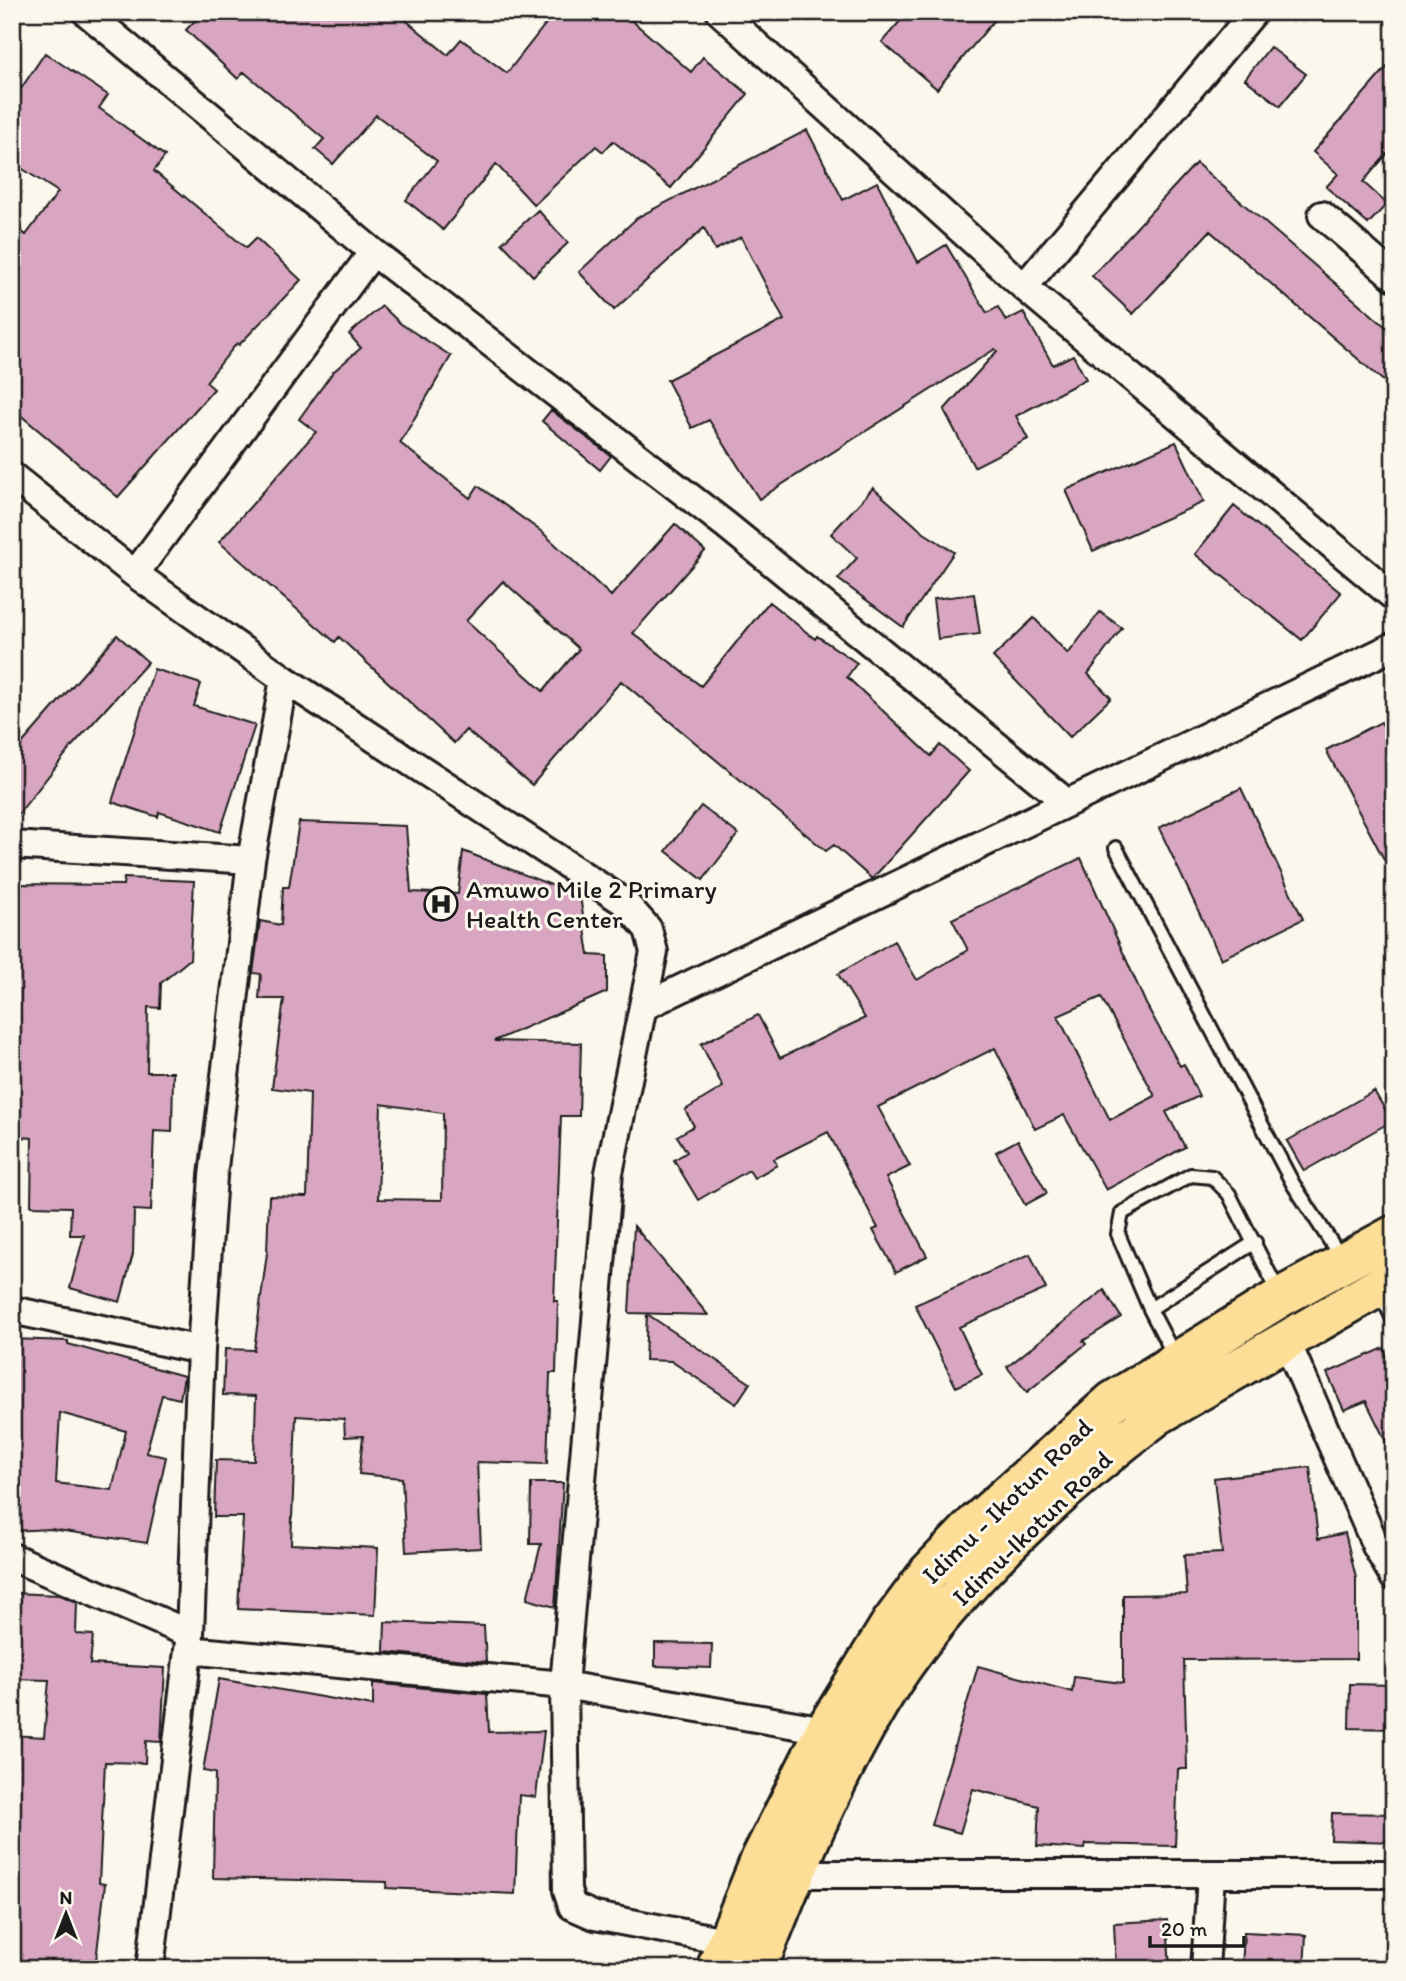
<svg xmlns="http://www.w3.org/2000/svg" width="1406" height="1981" font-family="Itim,sans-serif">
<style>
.building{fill:#d9a6c2;stroke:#1c1c1c;stroke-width:2;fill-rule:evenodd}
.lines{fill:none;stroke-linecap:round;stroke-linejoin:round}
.lane-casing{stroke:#1c1c1c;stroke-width:18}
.street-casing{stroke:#1c1c1c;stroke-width:32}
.primary-casing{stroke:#1c1c1c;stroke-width:44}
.lane{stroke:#fbf7ec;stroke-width:12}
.street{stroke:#fbf7ec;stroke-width:26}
.primary{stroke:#fdde96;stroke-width:38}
.labels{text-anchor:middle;stroke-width:6;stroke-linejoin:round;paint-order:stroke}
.poi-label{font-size:26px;fill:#1c1c1c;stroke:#fbf7ec;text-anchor:start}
.street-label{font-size:26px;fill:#1c1c1c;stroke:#fbf7ec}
</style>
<rect width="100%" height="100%" fill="#fbf7ec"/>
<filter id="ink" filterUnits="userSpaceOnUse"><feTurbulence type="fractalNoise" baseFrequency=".0143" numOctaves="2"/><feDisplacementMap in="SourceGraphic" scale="14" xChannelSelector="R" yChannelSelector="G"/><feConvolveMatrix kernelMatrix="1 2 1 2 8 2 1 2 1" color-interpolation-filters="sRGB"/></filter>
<g filter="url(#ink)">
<path class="building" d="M 203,12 L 396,12 L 448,55 L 461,39 L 507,73 L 555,12 L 622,12 L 691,72 L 703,57 L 748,94 L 671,188 L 613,141 L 603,152 L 596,146 L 534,205 L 496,164 L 443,230 L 406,200 L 437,161 L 376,115 L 333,164 L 315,149 L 324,139 L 244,72 L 238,79 L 186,30 Z
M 908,12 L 1001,12 L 937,89 L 882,42 Z
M 1270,47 L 1306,74 L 1280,106 L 1245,79 Z
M 45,53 L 108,95 L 99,108 L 165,156 L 154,171 L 246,248 L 256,238 L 301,280 L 239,345 L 237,343 L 206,382 L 214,389 L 118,497 L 12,408 L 12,224 L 26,235 L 58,192 L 12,162 L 12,102 Z
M 1394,59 L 1394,146 L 1363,182 L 1387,204 L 1368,224 L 1326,187 L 1338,174 L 1313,152 Z
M 807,130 L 843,200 L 877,182 L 918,262 L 946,245 L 987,313 L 998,307 L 1006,321 L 1023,312 L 1053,365 L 1073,355 L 1086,379 L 1016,416 L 1028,439 L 974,467 L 944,410 L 997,351 L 995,349 L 759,499 L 709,420 L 692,428 L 667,380 L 784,320 L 741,237 L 715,250 L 704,228 L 614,310 L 579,272 L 638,217 Z
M 1196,163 L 1394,334 L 1394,390 L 1210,231 L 1133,314 L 1092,276 Z
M 538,210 L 568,243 L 533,276 L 502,243 Z
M 382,306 L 401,324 L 451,356 L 400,443 L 470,498 L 478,486 L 542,532 L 611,596 L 675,524 L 705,551 L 633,633 L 701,686 L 769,602 L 815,639 L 817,636 L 857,663 L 847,677 L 931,756 L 940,745 L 969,771 L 872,879 L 834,845 L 826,851 L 621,681 L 532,785 L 466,730 L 454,743 L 339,637 L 335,642 L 219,542 L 316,432 L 299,419 L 333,372 L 361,348 L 349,334 ZM 503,581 L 579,649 L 543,691 L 466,621 Z
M 551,410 L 611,456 L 600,470 L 542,421 Z
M 1176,442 L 1204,502 L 1093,551 L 1066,490 Z
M 873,488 L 924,533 L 954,552 L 903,627 L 838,579 L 857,558 L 831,534 Z
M 1234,506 L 1341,593 L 1302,640 L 1195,554 Z
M 974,594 L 980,634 L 938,639 L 933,599 Z
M 1100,612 L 1122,628 L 1088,674 L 1111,698 L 1070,737 L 993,657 L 1034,618 L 1068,654 Z
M 117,635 L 148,662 L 73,745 L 12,822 L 12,755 Z
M 154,669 L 201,684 L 194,706 L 255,725 L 220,832 L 159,812 L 158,817 L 112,802 Z
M 1381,722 L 1394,746 L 1394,878 L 1326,750 Z
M 1241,788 L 1303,919 L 1221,959 L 1159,828 Z
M 701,806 L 738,834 L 703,880 L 666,851 Z
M 299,822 L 406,826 L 411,892 L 458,894 L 463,851 L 580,896 L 589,955 L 607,956 L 607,992 L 494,1041 L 581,1043 L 579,1116 L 561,1116 L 554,1301 L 558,1301 L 556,1373 L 550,1373 L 547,1464 L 477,1462 L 481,1548 L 406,1552 L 402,1478 L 359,1474 L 363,1436 L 345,1437 L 344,1419 L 296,1416 L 291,1544 L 378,1548 L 375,1615 L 238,1609 L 243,1517 L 214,1517 L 216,1460 L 254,1461 L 256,1396 L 223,1395 L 225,1349 L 254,1350 L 267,1253 L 269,1196 L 307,1197 L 310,1093 L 272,1088 L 284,999 L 259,999 L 261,974 L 253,973 L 260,921 L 281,925 L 283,887 L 289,887 ZM 381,1104 L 443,1113 L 442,1200 L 378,1199 Z
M 1081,858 L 1146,1004 L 1180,1066 L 1184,1064 L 1199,1096 L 1166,1112 L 1185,1147 L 1106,1190 L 1064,1115 L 1035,1129 L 995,1048 L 878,1107 L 910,1166 L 886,1178 L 927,1256 L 896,1272 L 873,1230 L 878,1228 L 828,1132 L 774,1159 L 777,1165 L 754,1178 L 749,1170 L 698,1200 L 674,1160 L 687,1152 L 677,1136 L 694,1126 L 685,1110 L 723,1087 L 701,1044 L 758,1015 L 780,1058 L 865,1018 L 838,974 L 894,941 L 917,980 L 968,950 L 952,919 ZM 1101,997 L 1155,1096 L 1110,1120 L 1058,1016 Z
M 124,878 L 194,881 L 190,959 L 161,983 L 160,1008 L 148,1007 L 147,1072 L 173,1072 L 172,1132 L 154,1131 L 151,1211 L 134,1210 L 133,1254 L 120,1302 L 70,1288 L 84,1235 L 70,1235 L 71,1207 L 31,1206 L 32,1138 L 12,1136 L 12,884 L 123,885 Z
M 1374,1091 L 1392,1121 L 1304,1171 L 1287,1141 Z
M 1018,1140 L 1047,1193 L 1025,1205 L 996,1152 Z
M 634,1226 L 708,1315 L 629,1313 Z
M 1030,1254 L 1046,1289 L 959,1327 L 982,1375 L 956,1387 L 915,1305 Z
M 1104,1290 L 1121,1317 L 1083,1341 L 1086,1344 L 1027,1392 L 1007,1367 Z
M 647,1314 L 750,1383 L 736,1404 L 671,1361 L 645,1360 Z
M 12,1339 L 68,1341 L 68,1344 L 184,1376 L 180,1399 L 162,1395 L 146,1453 L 166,1457 L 147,1543 L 50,1529 L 12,1531 ZM 60,1413 L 126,1431 L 112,1490 L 56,1483 Z
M 1384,1348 L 1394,1371 L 1394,1458 L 1366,1401 L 1344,1410 L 1327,1373 Z
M 1310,1467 L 1318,1539 L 1345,1533 L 1356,1578 L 1356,1659 L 1184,1660 L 1187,1769 L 1178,1769 L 1175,1846 L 1086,1844 L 1085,1849 L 1037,1846 L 1039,1806 L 973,1789 L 960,1833 L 931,1825 L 978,1666 L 1072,1692 L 1074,1677 L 1123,1683 L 1123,1595 L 1187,1594 L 1184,1555 L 1222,1553 L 1214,1478 Z
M 531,1483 L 563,1483 L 555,1607 L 527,1599 L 541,1544 L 530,1544 Z
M 12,1593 L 60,1595 L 77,1602 L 76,1634 L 93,1635 L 90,1664 L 165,1668 L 161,1742 L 146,1741 L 145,1763 L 105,1762 L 99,1883 L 105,1884 L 95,1969 L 12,1969 L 12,1735 L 44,1737 L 49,1680 L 12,1679 Z
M 385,1622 L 484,1626 L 486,1662 L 384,1652 Z
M 655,1643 L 712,1644 L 711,1668 L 655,1666 Z
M 219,1679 L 373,1706 L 373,1683 L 487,1694 L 489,1732 L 544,1731 L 536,1797 L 519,1795 L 515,1894 L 386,1888 L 387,1882 L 213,1878 L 215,1773 L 203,1771 Z
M 1350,1684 L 1394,1685 L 1394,1729 L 1349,1728 Z
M 1332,1813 L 1394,1814 L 1394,1842 L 1331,1840 Z
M 1167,1920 L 1170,1969 L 1116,1969 L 1114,1923 Z
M 1244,1932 L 1306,1935 L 1304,1969 L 1242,1969 Z"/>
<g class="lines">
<defs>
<path id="lane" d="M 1116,848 L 1293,1184 L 1342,1259
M 1379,1290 L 1394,1321
M 1150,1309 L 1255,1242
M 1175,1357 L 1150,1309 L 1118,1234 L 1122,1213 L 1191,1175 L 1212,1177 L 1229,1194 L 1280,1295"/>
<path id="street" d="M 86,12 L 373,252 L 726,525 L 1066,802
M 720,12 L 1024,287 L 1394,597
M 1322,215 L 1394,277
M 1024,287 L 1254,12
M 12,476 L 135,574 L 284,679 L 624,902 L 648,929 L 654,952 L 609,1173 L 564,1685 L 567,1890 L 572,1906 L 595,1916 L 725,1941
M 135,574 L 373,252
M 12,845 L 251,860
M 645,1006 L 1394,646
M 12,1310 L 201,1350
M 1286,1340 L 1376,1546 L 1394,1577
M 12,1557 L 190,1634
M 188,1650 L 564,1685 L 825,1730
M 794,1874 L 1394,1874
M 150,1969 L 190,1634 L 201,1350 L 213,1176 L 251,860 L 284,679
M 1205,1969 L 1211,1875"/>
<path id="primary" d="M 716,1969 L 761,1858 L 825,1730 L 891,1623 L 928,1573 L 975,1524 L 1113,1401 L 1281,1297 L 1394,1235
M 757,1969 C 794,1874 838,1766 893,1681 C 958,1582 1064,1486 1158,1415 L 1394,1278"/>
</defs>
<use href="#lane" class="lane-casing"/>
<use href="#street" class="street-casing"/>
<use href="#primary" class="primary-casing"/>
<use href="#lane" class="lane"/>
<use href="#street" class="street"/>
<use href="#primary" class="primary"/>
</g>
</g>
<defs>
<symbol id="hospital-ring" viewBox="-11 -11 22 22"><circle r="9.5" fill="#fbf7ec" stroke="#1c1c1c" stroke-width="1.5"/><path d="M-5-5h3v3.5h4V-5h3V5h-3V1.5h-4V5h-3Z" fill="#1c1c1c"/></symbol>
</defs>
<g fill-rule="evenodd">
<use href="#hospital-ring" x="422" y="885" width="38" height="38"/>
</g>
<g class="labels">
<g class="poi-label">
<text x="466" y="898">Amuwo Mile 2 Primary<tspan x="466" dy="30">Health Center</tspan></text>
</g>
<g class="street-label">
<text transform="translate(1007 1501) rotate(-44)" y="9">Idimu - Ikotun Road</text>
<text transform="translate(1032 1528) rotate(-44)" y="9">Idimu-Ikotun Road</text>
</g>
</g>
<rect width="1406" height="1981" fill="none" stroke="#fbf7ec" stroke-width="42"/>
<rect x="21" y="21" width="1364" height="1939" fill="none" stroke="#1c1c1c" stroke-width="2.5" filter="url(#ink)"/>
<g transform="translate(66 1914)" stroke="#fbf7ec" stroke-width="5" paint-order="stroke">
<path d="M0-5L12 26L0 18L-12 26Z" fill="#1c1c1c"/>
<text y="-10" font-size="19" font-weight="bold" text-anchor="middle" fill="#1c1c1c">N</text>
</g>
<path d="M1150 1936v10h94v-10" fill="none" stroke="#1c1c1c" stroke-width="3.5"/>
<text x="1161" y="1936" font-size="21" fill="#1c1c1c" stroke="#fbf7ec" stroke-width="5" paint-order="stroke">20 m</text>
</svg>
